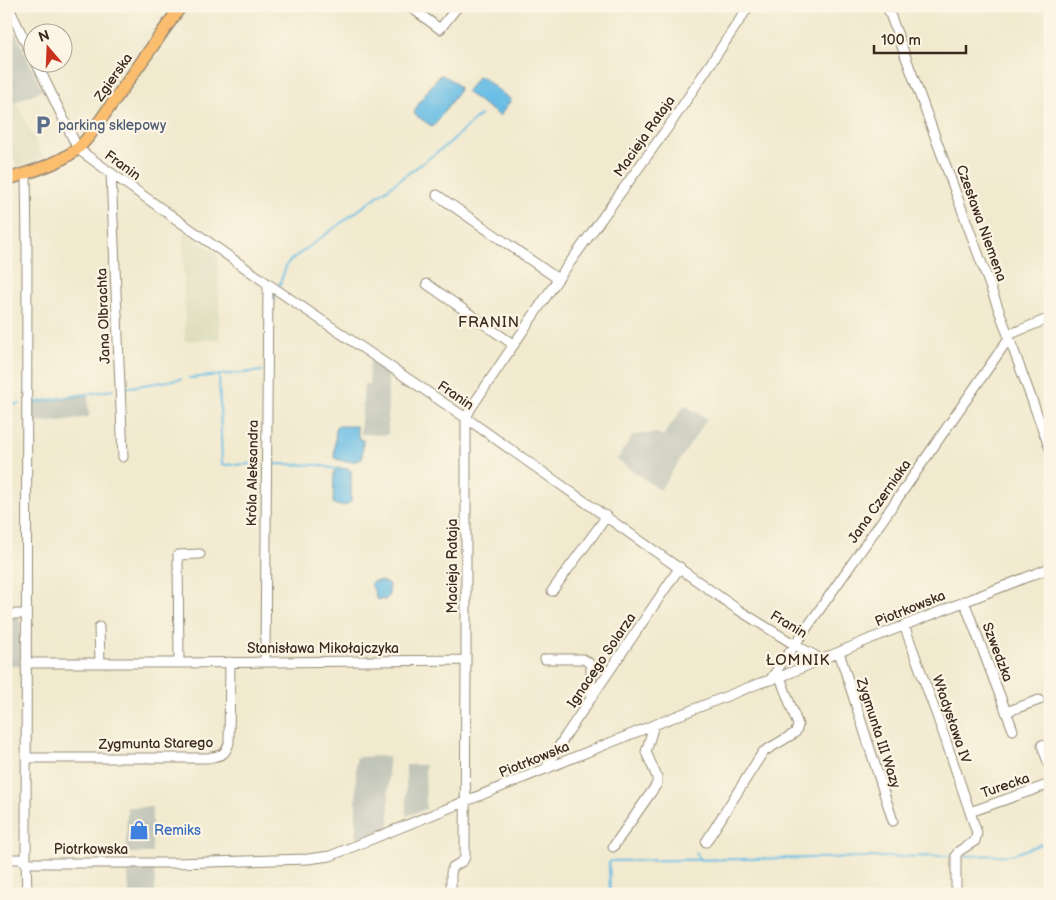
<svg xmlns="http://www.w3.org/2000/svg" width="1056" height="900" font-family="'Balsamiq Sans',sans-serif">
<style>
.built{fill:#ddddbc}
.industrial{fill:#c2c6b9}
.water{fill:#69bde5;stroke:#527482}
.lines{fill:none;stroke-linecap:round;stroke-linejoin:round}
.stream{stroke:#69bde5;stroke-width:2}
.minor-casing{stroke:#968a76;stroke-width:11}
.major-casing{stroke:#968a76;stroke-width:14}
.minor{stroke:#fff;stroke-width:9}
.major{stroke:#fbbd6e;stroke-width:11}
.labels{text-anchor:middle;stroke-width:4.5;stroke-linejoin:round;paint-order:stroke}
.street-label{font-size:14px;fill:#3b2a1e;stroke:#fcf5e5}
.service-label{font-size:14px;fill:#4e5e75;stroke:#fcf5e5;text-anchor:start}
.shop-label{font-size:14px;fill:#366cbe;stroke:#fcf5e5;text-anchor:start}
.neighbourhood-label{font-size:15px;letter-spacing:1px;fill:#3b2a1e;stroke:#fcf5e5}
</style>
<rect width="100%" height="100%" fill="#fcf5e5"/>
<filter id="ink" filterUnits="userSpaceOnUse"><feTurbulence type="fractalNoise" baseFrequency=".02" numOctaves="2"/><feDisplacementMap in="SourceGraphic" scale="10" xChannelSelector="R" yChannelSelector="G"/><feConvolveMatrix kernelMatrix="1 2 1 2 8 2 1 2 1" color-interpolation-filters="sRGB"/></filter>
<filter id="wash" filterUnits="userSpaceOnUse"><feTurbulence type="fractalNoise" baseFrequency=".0096" numOctaves="4" result="noise"/><feDisplacementMap in="SourceGraphic" scale="20" xChannelSelector="R" yChannelSelector="G"/><feGaussianBlur stdDeviation="1.12" result="paint"/><feColorMatrix in="noise" values="0 0 0 0 0 0 0 0 0 0 0 0 0 0 0 0 0 1.4 0 .05"/><feComposite in="paint" operator="in"/></filter>
<g filter="url(#wash)">
<rect width="100%" height="100%" fill="#f1eacf"/>
<path class="built" d="M 16,102 L 43,157 L 18,167 L 6,142 L 6,106 Z
M 186,232 L 218,255 L 220,339 L 185,341 L 183,233 Z"/>
<path class="industrial" d="M 16,33 L 42,90 L 6,106 L 6,37 Z
M 370,362 L 379,364 L 388,370 L 388,435 L 360,434 L 364,384 L 369,384 Z
M 88,393 L 89,417 L 52,422 L 32,422 L 32,402 Z
M 685,405 L 707,419 L 660,490 L 617,460 L 633,435 L 657,433 L 663,436 Z
M 6,617 L 16,617 L 20,620 L 21,666 L 6,666 Z
M 388,756 L 389,827 L 356,841 L 356,757 Z
M 406,765 L 425,765 L 426,809 L 406,816 Z
M 127,807 L 152,807 L 152,853 L 126,853 Z
M 154,867 L 155,894 L 129,894 L 128,868 Z"/>
<path class="water" d="M 440,75 C 447,76 455,82 459,88 L 458,92 L 433,127 L 414,114 C 417,103 433,84 440,75 Z
M 478,77 L 482,77 L 511,100 L 500,116 L 466,92 Z
M 336,426 L 356,426 L 359,439 L 363,440 L 362,459 C 352,463 343,462 334,458 Z
M 339,468 L 349,469 L 351,471 L 351,501 C 347,507 338,507 333,503 L 334,473 L 335,469 Z
M 374,581 C 380,581 384,581 389,585 L 389,595 L 387,598 L 385,600 L 380,599 L 378,600 L 376,597 L 374,590 L 370,584 Z"/>
<g class="lines">
<path class="stream" d="M 279,286 L 287,264 L 291,260 L 448,144 L 480,115
M 273,302 L 276,294
M 219,375 L 222,465 L 262,464
M 189,378 L 262,371
M 124,388 L 181,379
M 31,403 L 113,390
M 6,405 L 20,404
M 270,464 L 319,465 L 335,469
M 696,852 L 699,859
M 960,856 L 1011,855 L 1050,841
M 610,894 L 609,863 L 611,861 L 951,856"/>
</g>
</g>
<g filter="url(#ink)">
<g class="lines">
<defs>
<path id="minor" d="M 8,6 L 32,56
M 409,6 L 440,29 L 458,6
M 887,6 L 1050,449
M 36,62 L 78,149 L 111,173 L 268,284 L 466,418 L 737,609 L 795,645 L 814,655 L 821,660
M 26,173 L 27,249 L 26,861 L 27,894
M 111,173 L 123,457
M 437,195 L 558,279
M 427,284 L 514,345
M 1008,335 L 1050,318
M 552,591 L 607,516
M 964,601 L 1013,730
M 6,614 L 26,614
M 904,625 L 946,741 L 977,833 L 975,841 L 959,851 L 956,855 L 956,894
M 99,627 L 100,663
M 839,652 L 893,821
M 545,659 L 583,659 L 588,662 L 591,666 L 591,699
M 265,662 L 268,284
M 26,663 L 179,663 L 466,660
M 179,663 L 178,555 L 200,554
M 770,680 L 898,498 L 1009,338
M 1006,712 L 1039,700
M 1042,745 L 1050,768
M 26,758 L 208,758 C 221,755 225,756 229,743 L 230,662
M 547,769 L 548,764 L 566,735 L 680,567
M 970,812 L 1050,784
M 706,842 L 763,752 L 795,733 L 797,729 L 798,725 L 780,677
M 613,847 L 657,784 L 657,777 L 646,752 L 654,725
M 6,859 L 19,859 L 30,863 L 175,863 L 308,859 L 330,856 L 654,725 L 760,683 L 780,677 L 870,639 L 1050,568
M 451,894 L 451,873 L 453,867 L 463,861 L 465,857 L 466,660 L 466,418 L 471,408 L 558,279 L 671,123 L 749,6"/>
<path id="major" d="M 6,180 C 28,172 54,166 73,152 C 81,147 87,139 92,132 L 181,6"/>
</defs>
<use href="#minor" class="minor-casing"/>
<use href="#major" class="major-casing"/>
<use href="#minor" class="minor"/>
<use href="#major" class="major"/>
</g>
</g>
<defs>
<symbol id="parking-bare" viewBox="-9 -9 18 18"><path d="M-3.5-5.5H1a3.5 3.5 0 0 1 0 7H-1V5.5H-3.5ZM-1-3.4V-.6H.8a1.4 1.4 0 0 0 0-2.8Z" fill="#5c6f8a" stroke="#fcf5e5" stroke-width="2.5" paint-order="stroke"/></symbol>
<symbol id="shop-bare" viewBox="-9 -9 18 18"><path d="M-5-2.5h2.3a2.7 3.5 0 0 1 5.4 0H5L5.5 6h-11ZM-1.5-2.5h3a1.5 2.3 0 0 0-3 0Z" fill="#3f7fe0" stroke="#fcf5e5" stroke-width="2.5" paint-order="stroke"/></symbol>
</defs>
<g fill-rule="evenodd">
<use href="#parking-bare" x="29" y="111" width="28" height="28"/>
<use href="#shop-bare" x="125" y="816" width="28" height="28"/>
</g>
<g class="labels">
<g class="street-label">
<text transform="translate(113 77) rotate(-55)" y="5">Zgierska</text>
<text transform="translate(644 136) rotate(-55)" y="5">Macieja Rataja</text>
<text transform="translate(123 165) rotate(36)" y="5">Franin</text>
<text transform="translate(982 223) rotate(70)" y="5">Czesława Niemena</text>
<text transform="translate(103 316) rotate(-92)" y="5">Jana Olbrachta</text>
<text transform="translate(456 395) rotate(34)" y="5">Franin</text>
<text transform="translate(252 473) rotate(-89)" y="5">Króla Aleksandra</text>
<text transform="translate(879 501) rotate(-55)" y="5">Jana Czerniaka</text>
<text transform="translate(452 566) rotate(-90)" y="5">Macieja Rataja</text>
<text transform="translate(910 608) rotate(-22)" y="5">Piotrkowska</text>
<text transform="translate(789 624) rotate(31)" y="5">Franin</text>
<text x="323" y="653">Stanisława Mikołajczyka</text>
<text transform="translate(998 652) rotate(69)" y="5">Szwedzka</text>
<text transform="translate(601 660) rotate(-56)" y="5">Ignacego Solarza</text>
<text transform="translate(952 719) rotate(71)" y="5">Władysława IV</text>
<text transform="translate(879 733) rotate(72)" y="5">Zygmunta III Wazy</text>
<text transform="translate(156 743) rotate(-1)" y="5">Zygmunta Starego</text>
<text transform="translate(534 759) rotate(-22)" y="5">Piotrkowska</text>
<text transform="translate(1005 785) rotate(-19)" y="5">Turecka</text>
<text x="91" y="854">Piotrkowska</text>
</g>
<g class="service-label">
<text x="58" y="130">parking sklepowy</text>
</g>
<g class="shop-label">
<text x="154" y="835">Remiks</text>
</g>
<g class="neighbourhood-label">
<text x="489" y="327">FRANIN</text>
<text x="798" y="665">ŁOMNIK</text>
</g>
</g>
<rect width="1056" height="900" fill="none" stroke="#fcf5e5" stroke-width="25"/>
<g transform="translate(48 48) rotate(341)"><circle r="24" fill="#fcf5e5" stroke="#afa495"/>
<path d="M0-4L9 19L0 12L-9 19Z" fill="#c8321e"/>
<text y="-8" font-size="14" font-weight="bold" text-anchor="middle" fill="#3b2a1e">N</text>
</g>
<path d="M874 45v8h92v-8" fill="none" stroke="#3b2a1e" stroke-width="2.5"/>
<text x="881" y="45" font-size="15" fill="#3b2a1e" stroke="#fcf5e5" stroke-width="4" paint-order="stroke">100 m</text>
</svg>
